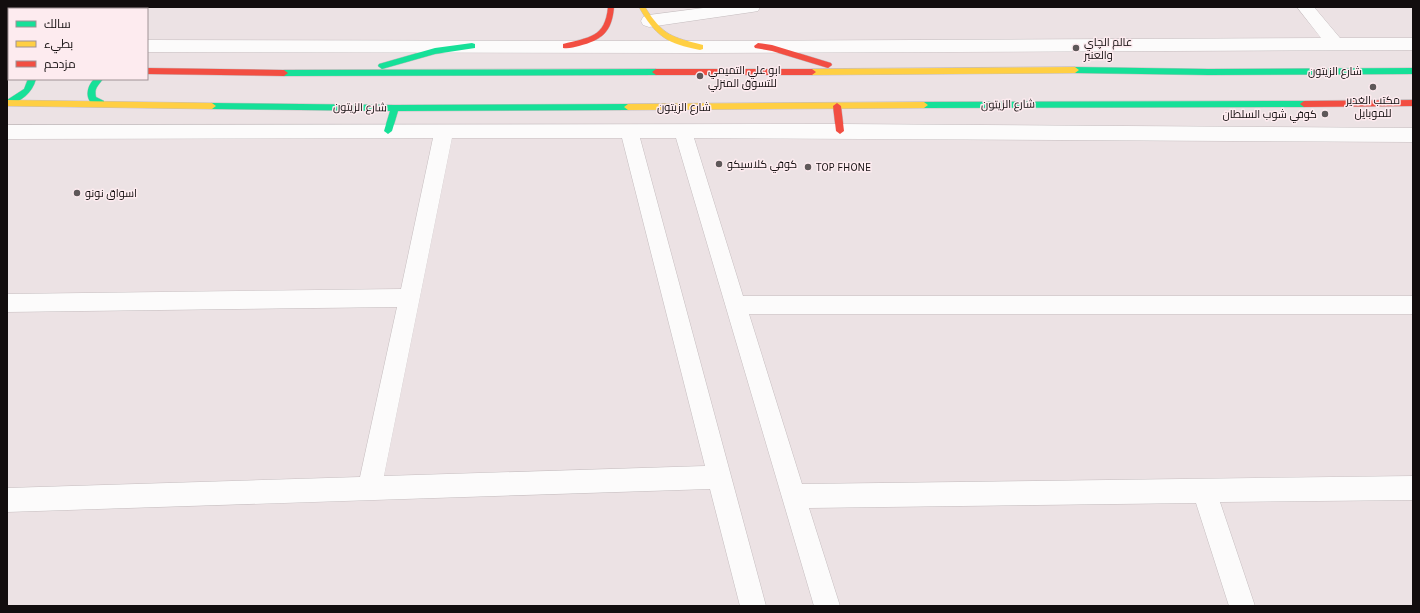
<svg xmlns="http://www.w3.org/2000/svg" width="1420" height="613" font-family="Karla,Cairo,sans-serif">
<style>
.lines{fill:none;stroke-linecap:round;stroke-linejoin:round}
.street-casing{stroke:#c5bdbf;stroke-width:1}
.fast-casing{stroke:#c5bdbf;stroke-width:1}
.slow-casing{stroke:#c5bdbf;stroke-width:1}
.jam-casing{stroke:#c5bdbf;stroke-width:1}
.street{fill:#fcfbfb;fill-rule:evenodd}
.fast{fill:#16e098;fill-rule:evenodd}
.slow{fill:#ffcf43;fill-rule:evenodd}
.jam{fill:#f24e42;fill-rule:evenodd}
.poi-dot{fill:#5e5859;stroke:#fdebef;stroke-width:1.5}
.labels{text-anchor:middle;stroke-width:3;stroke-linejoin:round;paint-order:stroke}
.poi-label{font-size:11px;fill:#120d0e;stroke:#fdebef;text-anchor:start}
.street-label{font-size:11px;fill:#120d0e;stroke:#fdebef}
</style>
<rect width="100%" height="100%" fill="#ece2e4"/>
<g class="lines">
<defs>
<path id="street" d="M 711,7 L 760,7 L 758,11 L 752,12 L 649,27 L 643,25 L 641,21 L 643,17 L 649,15 Z
M 1297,7 L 1314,7 L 1340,38 L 1413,38 L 1413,50 L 700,53 L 147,52 L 147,40 L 700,41 L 1321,38 Z
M 7,40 L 9,40 L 9,52 L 7,52 Z
M 840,124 L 1413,128 L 1413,142 L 694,138 L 743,296 L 1413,296 L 1413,314 L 749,314 L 802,484 L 1413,476 L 1413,500 L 1220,502 L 1255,606 L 1229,606 L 1196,503 L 809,508 L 840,606 L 814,606 L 676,138 L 640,138 L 766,606 L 740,606 L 710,489 L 7,512 L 7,488 L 360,477 L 397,307 L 7,312 L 7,294 L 401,289 L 433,138 L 7,139 L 7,125 ZM 452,138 L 622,138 L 705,466 L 384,476 Z"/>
<path id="fast" d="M 472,43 L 475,44 L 475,48 L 435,54 L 382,69 L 378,66 L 379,64 L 435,48 Z
M 1075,67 L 1208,69 L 1413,68 L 1413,74 L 1208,75 L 1075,73 L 1071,70 Z
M 656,69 L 660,72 L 656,75 L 284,76 L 280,73 L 284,70 Z
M 28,79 L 36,79 C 32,94 21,101 7,106 L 7,100 L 24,89 Z
M 94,79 L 103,79 C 98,86 94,88 96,97 L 104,101 L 104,105 C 86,109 83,90 94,79 Z
M 1304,101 L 1308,104 L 1304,107 L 924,108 L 920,105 L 924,102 Z
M 212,103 L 395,105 L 628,104 L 632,107 L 628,110 L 398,111 L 392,131 L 388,134 L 384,131 L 390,111 L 212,109 L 208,106 Z"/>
<path id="slow" d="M 639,7 L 645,7 C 663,36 672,37 703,45 L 703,49 L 700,50 C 668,44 655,36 639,7 Z
M 7,67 L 9,67 L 9,73 L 7,73 Z
M 1075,67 L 1079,70 L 1075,73 L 812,75 L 808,72 L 812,69 Z
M 7,100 L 212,103 L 216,106 L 212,109 L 7,106 Z
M 924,102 L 928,105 L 924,108 L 628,110 L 624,107 L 628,104 Z"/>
<path id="jam" d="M 608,7 L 614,7 C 612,32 602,40 579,46 C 574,47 569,49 563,48 L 563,44 C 589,37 605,38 608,7 Z
M 758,43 L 772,45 L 831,63 L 832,65 L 828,68 L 772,51 L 755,48 L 754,46 Z
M 147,68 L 284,70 L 288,73 L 284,76 L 147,74 Z
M 656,69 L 812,69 L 816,72 L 812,75 L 656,75 L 652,72 Z
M 1413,100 L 1413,106 L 1304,107 L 1300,104 L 1304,101 Z
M 837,103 L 841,106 L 844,131 L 840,134 L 836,131 L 833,106 Z"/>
</defs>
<use href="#street" class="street-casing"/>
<use href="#fast" class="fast-casing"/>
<use href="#slow" class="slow-casing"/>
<use href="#jam" class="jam-casing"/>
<use href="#street" class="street"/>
<use href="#fast" class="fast"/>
<use href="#slow" class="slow"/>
<use href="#jam" class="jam"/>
</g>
<g class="poi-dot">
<circle cx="1076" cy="48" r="4"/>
<circle cx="700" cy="76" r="4"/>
<circle cx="1373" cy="87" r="4"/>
<circle cx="1325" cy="114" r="4"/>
<circle cx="719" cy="164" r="4"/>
<circle cx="808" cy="167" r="4"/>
<circle cx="77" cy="193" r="4"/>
</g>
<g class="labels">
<g class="poi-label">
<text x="1084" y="46">عالم الچاي<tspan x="1084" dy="13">والعنبر</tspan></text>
<text x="708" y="74">ابو علي التميمي<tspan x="708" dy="13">للتسوق المنزلي</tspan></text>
<text x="1373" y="104" text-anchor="middle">مكتب الغدير<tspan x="1373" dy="13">للموبايل</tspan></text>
<text x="1317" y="118" text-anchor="end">كوفي شوب السلطان</text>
<text x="727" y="168">كوفي كلاسيكو</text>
<text x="816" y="171">TOP FHONE</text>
<text x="85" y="197">اسواق نونو</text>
</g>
<g class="street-label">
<text x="1335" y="75">شارع الزيتون</text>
<text transform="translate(1008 104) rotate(-1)" y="4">شارع الزيتون</text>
<text transform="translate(360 107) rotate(1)" y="4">شارع الزيتون</text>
<text x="684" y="111">شارع الزيتون</text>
</g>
</g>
<rect width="1420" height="613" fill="none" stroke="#120d0e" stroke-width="16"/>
<rect x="8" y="8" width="140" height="72" fill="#fdebef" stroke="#9f9295"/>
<rect x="16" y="21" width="20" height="6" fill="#16e098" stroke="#9f9295"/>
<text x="44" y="28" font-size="12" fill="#120d0e">سالك</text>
<rect x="16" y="41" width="20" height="6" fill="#ffcf43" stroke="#9f9295"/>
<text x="44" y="48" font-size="12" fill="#120d0e">بطيء</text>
<rect x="16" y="61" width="20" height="6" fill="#f24e42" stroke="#9f9295"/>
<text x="44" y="68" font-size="12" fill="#120d0e">مزدحم</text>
</svg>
